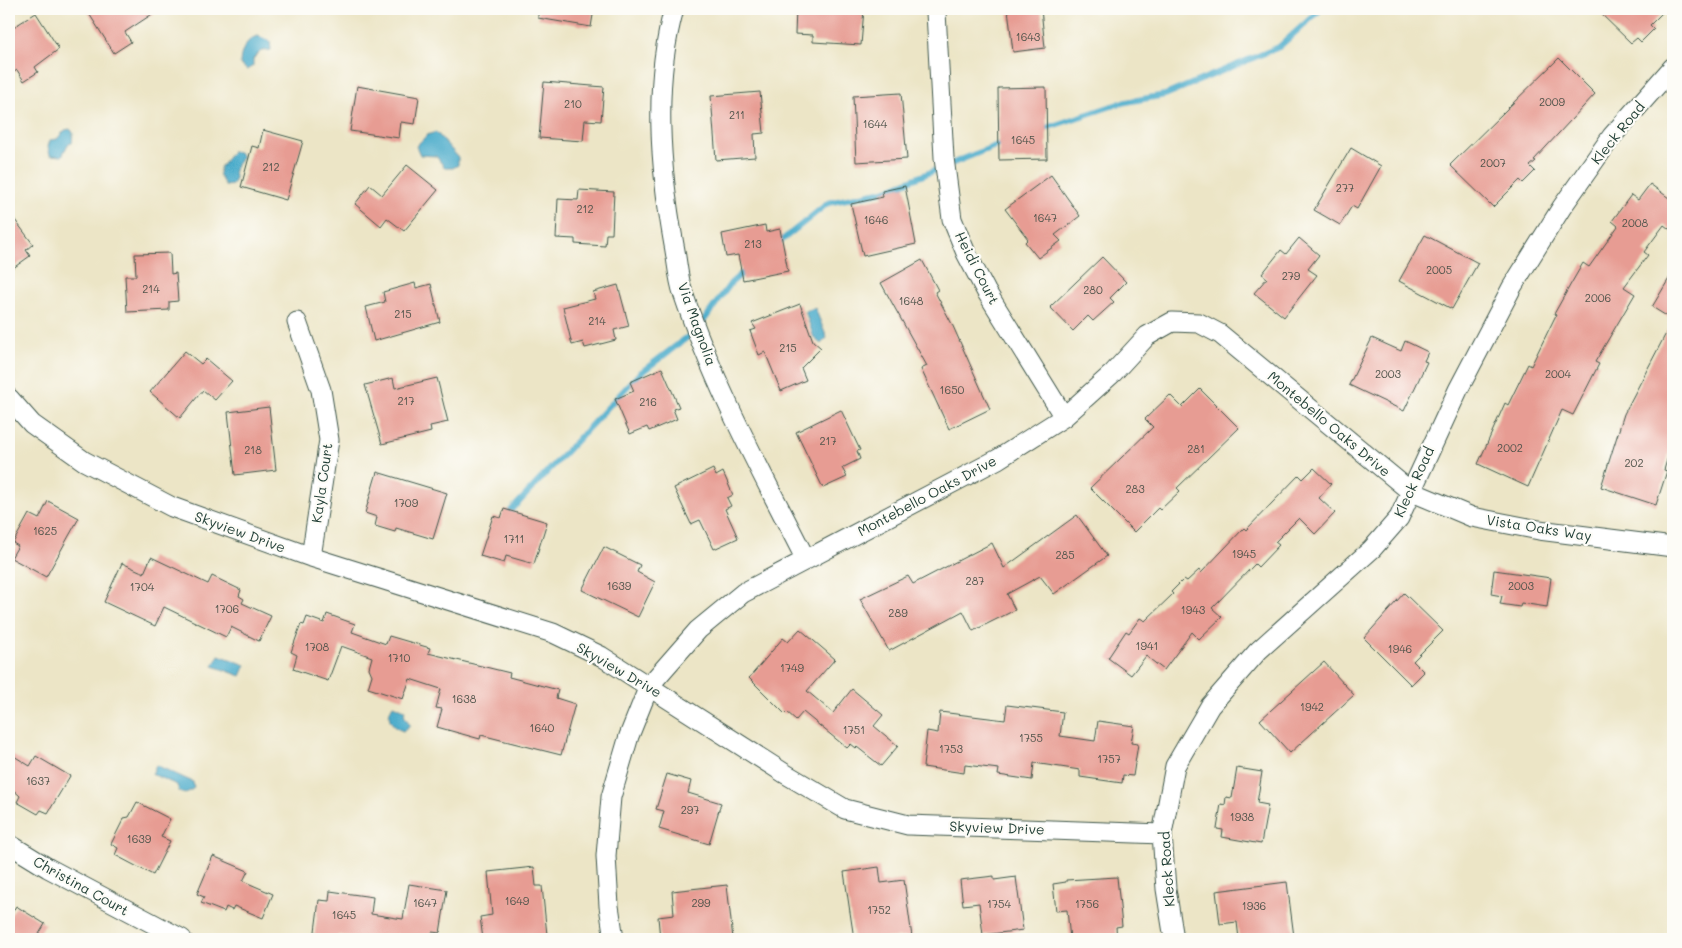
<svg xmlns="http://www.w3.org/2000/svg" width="1682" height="948" font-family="Mali,sans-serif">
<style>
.water{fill:#4caccb;stroke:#367480}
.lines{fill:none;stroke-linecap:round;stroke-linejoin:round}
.stream{stroke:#4caccb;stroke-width:6}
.building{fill:#e79c93}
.street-casing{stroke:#3e564a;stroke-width:21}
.street{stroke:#fff;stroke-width:19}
.labels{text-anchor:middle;stroke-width:4.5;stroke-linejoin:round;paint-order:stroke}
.number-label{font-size:11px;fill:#51554c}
.street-label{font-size:14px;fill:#1f3d34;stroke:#fdfcf7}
</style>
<rect width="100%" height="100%" fill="#fdfcf7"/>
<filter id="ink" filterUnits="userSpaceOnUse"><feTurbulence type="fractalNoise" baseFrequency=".02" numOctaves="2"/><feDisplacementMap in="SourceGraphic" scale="10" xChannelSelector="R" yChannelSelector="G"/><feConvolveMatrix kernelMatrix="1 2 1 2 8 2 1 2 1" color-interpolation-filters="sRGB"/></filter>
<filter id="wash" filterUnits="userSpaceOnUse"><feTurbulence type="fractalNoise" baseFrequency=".0096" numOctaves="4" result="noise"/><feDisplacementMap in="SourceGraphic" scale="20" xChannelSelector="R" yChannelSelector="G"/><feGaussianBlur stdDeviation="1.12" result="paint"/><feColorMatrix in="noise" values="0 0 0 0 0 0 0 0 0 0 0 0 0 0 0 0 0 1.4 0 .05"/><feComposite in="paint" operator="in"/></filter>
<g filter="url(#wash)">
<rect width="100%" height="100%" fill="#ece5c6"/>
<path class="water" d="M 258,36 L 270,41 L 271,50 L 261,51 L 253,59 L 253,66 L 247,70 L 240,64 C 240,53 246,38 258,36 Z
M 70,129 L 73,132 L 72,143 L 68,144 L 62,156 L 50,155 L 48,147 L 50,140 L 57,139 L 65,130 Z
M 436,132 L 458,157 L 458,165 L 453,168 L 445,168 L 436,156 L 420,155 L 416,146 L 427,135 Z
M 232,151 L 239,152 L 242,157 L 234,169 L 235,178 L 232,185 L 226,186 C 212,168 223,166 232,151 Z
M 815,308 L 827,338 L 821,344 L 814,338 L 805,311 Z
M 219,655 L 246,665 L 241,676 L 213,666 Z
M 393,705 L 405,710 L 404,715 L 410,725 L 403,731 C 391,726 385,717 393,705 Z
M 156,765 L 193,782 L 194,788 L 185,794 L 179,791 L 177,785 L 152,774 Z"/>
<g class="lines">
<path class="stream" d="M 1040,130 L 1121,103 L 1165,95 L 1279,47 L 1321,9
M 776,245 L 828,203 L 884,191 L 1005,142
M 506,516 L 639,374 L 697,330 L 731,283 L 747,269"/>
</g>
<g id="blocks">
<path class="building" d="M 86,9 L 160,9 L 125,32 L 131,42 L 114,53 Z
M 538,9 L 594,9 L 591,27 L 538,18 Z
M 796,9 L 864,9 L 861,45 L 813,42 L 813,35 L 795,34 Z
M 1008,9 L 1041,9 L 1045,48 L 1013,52 Z
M 1596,9 L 1666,9 L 1650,25 L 1654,29 L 1641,42 L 1637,38 L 1631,43 Z
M 36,13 L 59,49 L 35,67 L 38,72 L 24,81 L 17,70 L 9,76 L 9,30 Z
M 1559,58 L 1595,94 L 1534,160 L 1536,161 L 1530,166 L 1535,171 L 1523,183 L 1520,180 L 1493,207 L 1450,165 Z
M 544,82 L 604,87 L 601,121 L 585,120 L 583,141 L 539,138 Z
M 357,86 L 419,97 L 415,124 L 401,122 L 399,138 L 350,131 Z
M 1046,87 L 1047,159 L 999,160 L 998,88 Z
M 760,92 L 764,133 L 754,134 L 755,157 L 716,160 L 711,96 Z
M 901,93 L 907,159 L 856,162 L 853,96 Z
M 263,130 L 303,141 L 286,200 L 241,187 L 252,146 L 259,148 Z
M 1351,148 L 1381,166 L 1357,209 L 1352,206 L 1340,225 L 1314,210 Z
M 407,165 L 438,190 L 404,231 L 387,218 L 381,226 L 355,204 L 370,185 L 382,195 Z
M 1051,175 L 1080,216 L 1055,235 L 1061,241 L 1038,258 L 1025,242 L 1028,239 L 1005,209 Z
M 1650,184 L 1673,201 L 1673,232 L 1664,225 L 1644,252 L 1648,255 L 1624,287 L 1635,294 L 1595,362 L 1599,364 L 1573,415 L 1562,410 L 1528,487 L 1478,464 L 1505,403 L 1508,405 L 1528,364 L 1531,366 L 1556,315 L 1554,314 L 1572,282 L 1583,263 L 1589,267 L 1618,226 L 1612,221 L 1631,195 L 1638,200 Z
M 905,186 L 916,244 L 863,256 L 851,204 L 883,197 L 882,191 Z
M 579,190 L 614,192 L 612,234 L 606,234 L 605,246 L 575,244 L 575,239 L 556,238 L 558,199 L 578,200 Z
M 9,212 L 33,244 L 26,250 L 30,256 L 9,271 Z
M 765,225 L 766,232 L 780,229 L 788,271 L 743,280 L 738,255 L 726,257 L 722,234 Z
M 1425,235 L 1478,263 L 1452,309 L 1399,281 Z
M 1299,238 L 1319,255 L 1308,269 L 1317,275 L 1284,317 L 1254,293 L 1267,278 L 1262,274 L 1281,250 L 1286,254 Z
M 170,253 L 171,274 L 176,273 L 178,301 L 169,302 L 169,310 L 127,312 L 125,276 L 136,276 L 135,254 Z
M 1102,257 L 1126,282 L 1110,298 L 1114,302 L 1093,321 L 1088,316 L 1073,331 L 1050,307 Z
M 922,260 L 938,290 L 935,292 L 952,324 L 990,409 L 949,429 L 921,369 L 927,366 L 881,283 Z
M 1673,272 L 1673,320 L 1652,307 Z
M 415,283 L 416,288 L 431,284 L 440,322 L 374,341 L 366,307 L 385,302 L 383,292 Z
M 618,285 L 629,326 L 614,330 L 616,340 L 585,348 L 583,342 L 572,345 L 563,307 L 595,299 L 593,292 Z
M 800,304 L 813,341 L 821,348 L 801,368 L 806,380 L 781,391 L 765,352 L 759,355 L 750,331 L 756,329 L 752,323 Z
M 1673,320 L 1673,440 L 1664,470 L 1667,471 L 1656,505 L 1601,487 L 1624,414 Z
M 1372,338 L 1401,351 L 1405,341 L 1428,352 L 1424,361 L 1427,362 L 1404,411 L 1349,385 Z
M 185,351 L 201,364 L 206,359 L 232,381 L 215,400 L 203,390 L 180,418 L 150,392 Z
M 662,368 L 679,407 L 673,409 L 677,419 L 649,431 L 647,427 L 630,434 L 615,399 L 634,391 L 630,382 Z
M 393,378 L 395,388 L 437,378 L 448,422 L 430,426 L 431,432 L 382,444 L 365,385 Z
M 1200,389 L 1239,428 L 1177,488 L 1180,491 L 1160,510 L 1158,508 L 1134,532 L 1090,488 L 1153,427 L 1145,419 L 1170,395 L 1182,407 Z
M 269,407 L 276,470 L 235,475 L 228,412 Z
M 841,410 L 860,450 L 857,451 L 860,459 L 842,468 L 847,477 L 823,488 L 796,432 Z
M 1314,468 L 1331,484 L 1319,498 L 1335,513 L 1315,534 L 1299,518 L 1275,542 L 1279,545 L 1258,567 L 1255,564 L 1212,608 L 1222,617 L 1199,639 L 1192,632 L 1164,670 L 1146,656 L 1131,675 L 1108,658 L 1126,631 L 1129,633 L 1140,618 L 1145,621 L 1173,594 L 1171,592 L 1184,579 L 1187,581 L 1199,570 L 1201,573 L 1244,528 L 1246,530 L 1299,475 L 1303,479 Z
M 713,469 L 716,476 L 723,472 L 733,495 L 727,498 L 731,506 L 725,509 L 738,538 L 714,549 L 700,520 L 691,524 L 674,488 Z
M 377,472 L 447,493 L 433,539 L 396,528 L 395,532 L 375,526 L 377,517 L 365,513 Z
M 48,501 L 79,518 L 46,577 L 11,558 L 18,546 L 13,543 L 29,514 L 39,519 Z
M 504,509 L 547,522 L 534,564 L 506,556 L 504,563 L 480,556 L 493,516 L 501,518 Z
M 1077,515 L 1107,556 L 1054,594 L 1040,576 L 1007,594 L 1015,610 L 973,631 L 963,611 L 889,651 L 860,599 L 908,576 L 913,584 L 992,543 L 1004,568 Z
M 604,547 L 640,565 L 637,572 L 655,582 L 638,617 L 582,590 Z
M 151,557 L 208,584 L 212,576 L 241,590 L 239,596 L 244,599 L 242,603 L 271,616 L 259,641 L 231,627 L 226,637 L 164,607 L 155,626 L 104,602 L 122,563 L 144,573 Z
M 1494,570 L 1551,578 L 1547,607 L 1521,603 L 1520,607 L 1500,604 L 1502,596 L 1491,594 Z
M 1404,593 L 1443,631 L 1413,661 L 1424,672 L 1411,685 L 1364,638 Z
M 327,614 L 355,624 L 352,632 L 386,644 L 389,636 L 430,648 L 428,653 L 510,673 L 509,677 L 558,690 L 556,698 L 575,704 L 561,755 L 481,735 L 480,739 L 437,727 L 442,709 L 436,708 L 441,689 L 410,679 L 403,699 L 368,688 L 372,675 L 369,668 L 372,657 L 341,646 L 328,681 L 293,669 L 297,655 L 291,652 L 301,624 L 304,625 L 307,617 L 324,623 Z
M 800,629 L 835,659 L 807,691 L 833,713 L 852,689 L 883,715 L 874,726 L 898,746 L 881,766 L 857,747 L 856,748 L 851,744 L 847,748 L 803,712 L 796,720 L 787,712 L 785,714 L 749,678 L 783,638 L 788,642 Z
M 1324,662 L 1354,695 L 1290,753 L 1260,720 Z
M 1007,705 L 1063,712 L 1060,736 L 1095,741 L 1098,721 L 1134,726 L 1131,743 L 1138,744 L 1133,776 L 1123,775 L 1122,783 L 1080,777 L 1080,770 L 1034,763 L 1032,780 L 998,775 L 999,769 L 965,765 L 964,773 L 923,767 L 927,731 L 938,733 L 940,712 L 1005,720 Z
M 9,753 L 30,766 L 36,756 L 70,776 L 48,813 L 41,810 L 38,814 L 17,802 L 20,796 L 9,786 Z
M 1237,768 L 1262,772 L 1257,803 L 1268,805 L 1261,844 L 1222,837 L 1223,830 L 1217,829 L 1221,804 L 1225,805 L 1226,797 L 1232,798 Z
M 667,774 L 691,781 L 688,793 L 721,803 L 709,844 L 659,829 L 664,811 L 656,809 Z
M 137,802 L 170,819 L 161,837 L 170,841 L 153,875 L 115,855 L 118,848 L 111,844 L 124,818 L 129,817 Z
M 213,856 L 248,871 L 243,881 L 273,894 L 263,918 L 234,906 L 232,910 L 226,907 L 224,912 L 201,903 L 204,897 L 197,894 Z
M 534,867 L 536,886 L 542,886 L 547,935 L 513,939 L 483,939 L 480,917 L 492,915 L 488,872 Z
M 879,867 L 881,883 L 904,880 L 912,937 L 854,939 L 844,872 Z
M 994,876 L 994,880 L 1016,877 L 1023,930 L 983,935 L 979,903 L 963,905 L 960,880 Z
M 1117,877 L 1122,926 L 1116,927 L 1117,939 L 1070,939 L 1067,910 L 1056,911 L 1053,884 L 1066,882 L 1066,880 Z
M 1287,882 L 1294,937 L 1239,939 L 1237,922 L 1220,924 L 1216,891 Z
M 409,884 L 447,890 L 440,933 L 432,932 L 430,939 L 364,939 L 338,935 L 338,939 L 314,939 L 319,900 L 329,901 L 330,891 L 373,897 L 371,914 L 403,919 Z
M 727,885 L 733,939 L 660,939 L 658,917 L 674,915 L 672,891 Z
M 16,906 L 45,924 L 36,939 L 9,939 L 9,918 Z"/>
</g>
</g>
<g filter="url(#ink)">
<use href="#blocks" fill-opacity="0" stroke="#3e564a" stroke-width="1"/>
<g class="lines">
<defs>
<path id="street" d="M 674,9 C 653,84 660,168 674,245 C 677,260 678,278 683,293 C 714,386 762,473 806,560
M 936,12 L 944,158 L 952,219 L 966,253 L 986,291 L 1064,417
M 297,322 L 321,390 L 329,440 L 311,557
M 9,398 L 32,424 L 84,461 L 172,507 L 311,557 L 553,633 L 601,656 L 784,773 L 845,809 L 908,825 L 1162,834
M 9,844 L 48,868 L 182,939
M 614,939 L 609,906 L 606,856 L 611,797 L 629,736 L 649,686 L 698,630 L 743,593 L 998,459 L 1064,417 L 1113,373 L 1147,336 L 1172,322 L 1199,323 L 1220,334 L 1410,491 L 1472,517 L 1539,530 L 1673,547
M 1174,939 L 1166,889 L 1162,834 L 1175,766 L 1210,706 L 1258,651 L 1372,549 L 1399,518 L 1458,390 L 1512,287 L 1562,207 L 1612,136 L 1673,67"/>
</defs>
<use href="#street" class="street-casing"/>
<use href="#street" class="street"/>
</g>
</g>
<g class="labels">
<g class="number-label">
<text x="1028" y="41">1643</text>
<text x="1552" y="106">2009</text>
<text x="573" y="108">210</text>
<text x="737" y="119">211</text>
<text x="875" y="128">1644</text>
<text x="1023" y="144">1645</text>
<text x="1493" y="167">2007</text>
<text x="271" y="171">212</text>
<text x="1345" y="192">277</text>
<text x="585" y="213">212</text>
<text x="1045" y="222">1647</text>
<text x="876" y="224">1646</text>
<text x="1635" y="227">2008</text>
<text x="753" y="248">213</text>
<text x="1439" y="274">2005</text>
<text x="1291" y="280">279</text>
<text x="151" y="293">214</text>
<text x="1093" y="294">280</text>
<text x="1598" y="302">2006</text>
<text x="911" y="305">1648</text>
<text x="403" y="318">215</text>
<text x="597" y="325">214</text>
<text x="788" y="352">215</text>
<text x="1388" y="378">2003</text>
<text x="1558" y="378">2004</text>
<text x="952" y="394">1650</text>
<text x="406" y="405">217</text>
<text x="648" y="406">216</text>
<text x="828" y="445">217</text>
<text x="1510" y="452">2002</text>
<text x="1196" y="453">281</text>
<text x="253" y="454">218</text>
<text x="1634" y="467">202</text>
<text x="1135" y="493">283</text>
<text x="406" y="507">1709</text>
<text x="45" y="535">1625</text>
<text x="514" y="543">1711</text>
<text x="1244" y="558">1945</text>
<text x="1065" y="559">285</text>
<text x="975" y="585">287</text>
<text x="619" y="590">1639</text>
<text x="1521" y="590">2003</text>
<text x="142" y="591">1704</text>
<text x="227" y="613">1706</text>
<text x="1193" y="614">1943</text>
<text x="898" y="617">289</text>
<text x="1147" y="650">1941</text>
<text x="317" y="651">1708</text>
<text x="1400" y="653">1946</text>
<text x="399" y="662">1710</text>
<text x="792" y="672">1749</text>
<text x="464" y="703">1638</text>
<text x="1312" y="711">1942</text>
<text x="542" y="732">1640</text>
<text x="854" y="734">1751</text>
<text x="1031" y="742">1755</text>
<text x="951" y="753">1753</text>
<text x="1109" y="763">1757</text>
<text x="38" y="785">1637</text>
<text x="690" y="814">297</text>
<text x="1242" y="821">1938</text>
<text x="139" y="843">1639</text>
<text x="517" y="905">1649</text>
<text x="425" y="907">1647</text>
<text x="701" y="907">299</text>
<text x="999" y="908">1754</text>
<text x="1087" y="908">1756</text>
<text x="1254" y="910">1936</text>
<text x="879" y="914">1752</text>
<text x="344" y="919">1645</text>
</g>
<g class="street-label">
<text transform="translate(1618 133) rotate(-51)" y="5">Kleck Road</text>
<text transform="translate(977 268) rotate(63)" y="5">Heidi Court</text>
<text transform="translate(697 324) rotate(70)" y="5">Via Magnolia</text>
<text transform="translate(1329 424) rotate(40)" y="5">Montebello Oaks Drive</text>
<text transform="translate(1414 482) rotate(-65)" y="5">Kleck Road</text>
<text transform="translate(322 483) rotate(-82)" y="5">Kayla Court</text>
<text transform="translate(927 496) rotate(-28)" y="5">Montebello Oaks Drive</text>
<text transform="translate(1539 528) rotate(9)" y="5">Vista Oaks Way</text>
<text transform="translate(240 532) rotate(20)" y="5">Skyview Drive</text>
<text transform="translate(619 670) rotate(30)" y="5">Skyview Drive</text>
<text transform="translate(997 828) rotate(2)" y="5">Skyview Drive</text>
<text transform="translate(1167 869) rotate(-94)" y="5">Kleck Road</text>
<text transform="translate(81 886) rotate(29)" y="5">Christina Court</text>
</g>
</g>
<rect width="1682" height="948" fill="none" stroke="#fdfcf7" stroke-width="30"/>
</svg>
